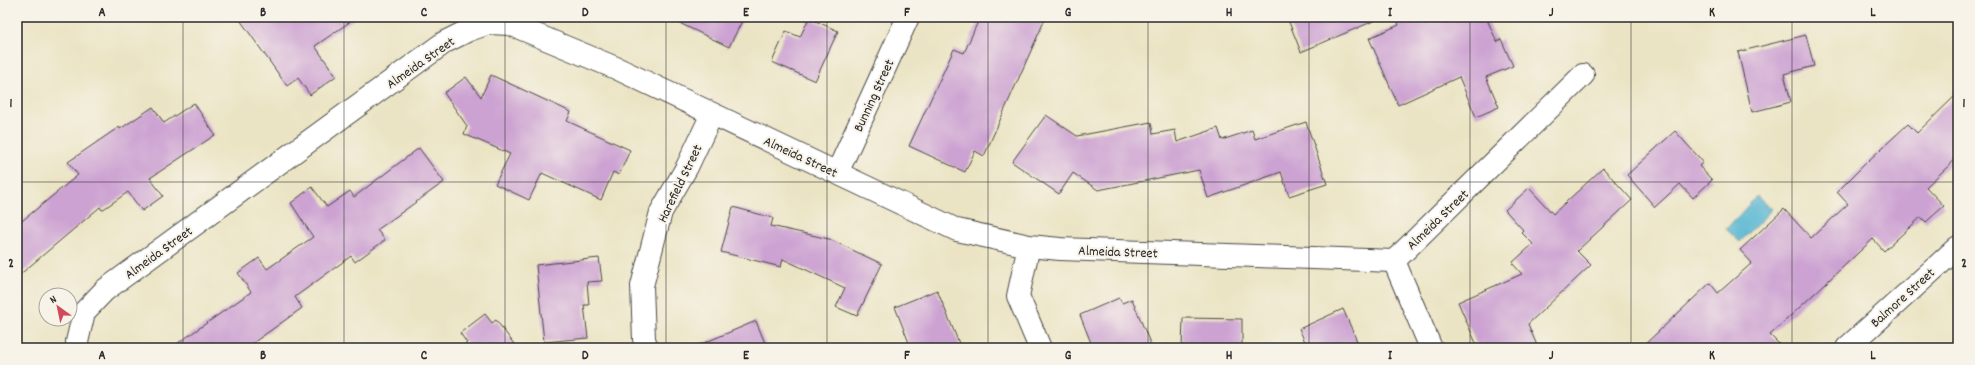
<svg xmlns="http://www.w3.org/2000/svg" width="1975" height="365" font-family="Dekko,sans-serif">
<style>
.water{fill:#53b5d2;stroke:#3f707e}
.building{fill:#cca2d2}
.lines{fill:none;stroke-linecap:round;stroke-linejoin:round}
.minor-casing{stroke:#484742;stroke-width:24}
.minor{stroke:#fff;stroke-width:22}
.grid{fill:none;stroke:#2b2b2b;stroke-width:1;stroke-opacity:0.55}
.labels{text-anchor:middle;stroke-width:4;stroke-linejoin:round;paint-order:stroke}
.street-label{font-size:14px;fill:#2b2b2b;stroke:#f7f3e8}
.neatline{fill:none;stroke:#2b2b2b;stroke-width:1.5}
.grid-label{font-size:13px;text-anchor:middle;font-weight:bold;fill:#2b2b2b}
</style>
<rect width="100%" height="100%" fill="#f7f3e8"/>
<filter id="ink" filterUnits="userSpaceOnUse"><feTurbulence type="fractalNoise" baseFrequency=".025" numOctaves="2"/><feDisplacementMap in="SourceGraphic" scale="8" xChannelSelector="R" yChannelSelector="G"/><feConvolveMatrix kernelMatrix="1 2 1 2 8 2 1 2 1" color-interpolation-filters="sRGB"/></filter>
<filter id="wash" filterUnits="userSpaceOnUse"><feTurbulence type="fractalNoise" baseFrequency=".012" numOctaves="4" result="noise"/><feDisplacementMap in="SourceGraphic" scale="16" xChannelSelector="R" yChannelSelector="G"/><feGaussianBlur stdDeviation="0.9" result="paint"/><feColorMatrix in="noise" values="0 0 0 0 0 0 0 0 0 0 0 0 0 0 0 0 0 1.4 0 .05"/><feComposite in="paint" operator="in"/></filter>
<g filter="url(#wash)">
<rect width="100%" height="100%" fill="#ebe4c4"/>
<path class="water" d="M 1757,196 L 1772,209 L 1740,242 L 1726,229 Z"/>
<g id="blocks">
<path class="building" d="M 238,17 L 357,17 L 315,46 L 336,76 L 310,95 L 298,78 L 287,86 Z
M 667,17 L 744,17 L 729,47 Z
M 980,17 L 1046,17 L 984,156 L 975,151 L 965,172 L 909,146 L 954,49 L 964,53 Z
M 1287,17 L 1383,17 L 1301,52 Z
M 1396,17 L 1486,17 L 1497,42 L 1501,39 L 1513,66 L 1486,77 L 1499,107 L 1476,117 L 1459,77 L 1398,105 L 1369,38 L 1399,25 Z
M 809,18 L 838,31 L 815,81 L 772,62 L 786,31 L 800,37 Z
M 1806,35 L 1814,66 L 1784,74 L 1791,102 L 1752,112 L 1738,52 Z
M 491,75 L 571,112 L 567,121 L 630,150 L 619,175 L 613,172 L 601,200 L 542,173 L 529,200 L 495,184 L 510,154 L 464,134 L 467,126 L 444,93 L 466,77 L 481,97 Z
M 1958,93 L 1958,157 L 1926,187 L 1944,206 L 1926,222 L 1921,217 L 1884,251 L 1873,239 L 1770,335 L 1783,348 L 1641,348 L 1710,283 L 1718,293 L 1752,263 L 1740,250 L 1784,209 L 1811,238 L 1848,204 L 1837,192 L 1868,161 L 1908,124 L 1917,133 Z
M 194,103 L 215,135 L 150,178 L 163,196 L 142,211 L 128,192 L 102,210 L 100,207 L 17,277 L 17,225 L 78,175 L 68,162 L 119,127 L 120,129 L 153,107 L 164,123 Z
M 1046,115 L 1077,136 L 1151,122 L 1153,134 L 1175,130 L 1177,142 L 1218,128 L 1222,140 L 1252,130 L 1255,139 L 1306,122 L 1327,184 L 1289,196 L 1281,172 L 1208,198 L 1199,170 L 1098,190 L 1073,173 L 1059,194 L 1012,162 Z
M 1675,131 L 1703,162 L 1699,166 L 1712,180 L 1693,198 L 1680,184 L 1655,207 L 1627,175 Z
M 419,148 L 444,182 L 377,230 L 385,240 L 355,262 L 351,256 L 295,297 L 302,308 L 246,348 L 171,348 L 251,292 L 238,273 L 259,258 L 267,269 L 313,237 L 291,203 L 312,187 L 327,207 L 350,191 L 354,197 Z
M 1603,168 L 1632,200 L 1577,251 L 1591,265 L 1528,324 L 1538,348 L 1478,348 L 1458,302 L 1522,274 L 1512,263 L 1533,244 L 1521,232 L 1523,230 L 1505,210 L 1529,188 L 1553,214 Z
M 733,207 L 773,218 L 771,226 L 829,239 L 882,264 L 857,316 L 836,307 L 845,288 L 783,259 L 781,267 L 721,252 Z
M 599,258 L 602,281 L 587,282 L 589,305 L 584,305 L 588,338 L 544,342 L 536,265 Z
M 937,290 L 961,348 L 911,348 L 895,307 Z
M 1119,298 L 1122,303 L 1132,299 L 1152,348 L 1093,348 L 1080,315 Z
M 1343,309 L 1360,348 L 1308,348 L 1299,329 Z
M 485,314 L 492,323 L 496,320 L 517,348 L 460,348 L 467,343 L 460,333 Z
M 1183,318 L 1242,319 L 1242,348 L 1182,348 Z
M 756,321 L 767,348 L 692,348 Z"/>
</g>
</g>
<g filter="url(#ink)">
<use href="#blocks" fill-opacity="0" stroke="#484742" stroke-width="1"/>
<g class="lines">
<defs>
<path id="minor" d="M 837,173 L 908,17
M 1029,246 L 1018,296 L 1040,348
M 1394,261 L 1431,348
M 78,348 L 77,342 L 84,312 L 105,290 L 445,42 L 469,30 L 489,23 L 510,24 L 616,68 L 957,230 L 1029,246 L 1060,249 L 1394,261 L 1583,75
M 647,348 L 644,339 L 642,286 L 661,212 L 687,167 L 712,114
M 1847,348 L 1958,247"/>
</defs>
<use href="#minor" class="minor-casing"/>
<use href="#minor" class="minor"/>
</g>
</g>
<path class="grid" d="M 183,17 L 183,348M 344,17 L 344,348M 505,17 L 505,348M 666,17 L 666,348M 827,17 L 827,348M 988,17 L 988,348M 1148,17 L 1148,348M 1309,17 L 1309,348M 1470,17 L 1470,348M 1631,17 L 1631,348M 1792,17 L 1792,348M 17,182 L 1958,182"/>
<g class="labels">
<g class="street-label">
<text transform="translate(420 62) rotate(-35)" y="5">Almeida Street</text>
<text transform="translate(873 95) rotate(-65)" y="5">Bunning Street</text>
<text transform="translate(801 156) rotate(25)" y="5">Almeida Street</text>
<text transform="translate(679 183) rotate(-64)" y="5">Harefield Street</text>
<text transform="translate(1437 219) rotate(-44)" y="5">Almeida Street</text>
<text transform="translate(1118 251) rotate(2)" y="5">Almeida Street</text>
<text transform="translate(158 252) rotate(-36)" y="5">Almeida Street</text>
<text transform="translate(1902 297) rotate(-42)" y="5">Balmore Street</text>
</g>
</g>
<rect width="1975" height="365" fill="none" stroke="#f7f3e8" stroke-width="44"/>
<g transform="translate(58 307) rotate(327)"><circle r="19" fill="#f7f3e8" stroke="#a5a39c"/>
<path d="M0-3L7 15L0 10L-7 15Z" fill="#d1495b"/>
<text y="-6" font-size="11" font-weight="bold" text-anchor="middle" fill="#2b2b2b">N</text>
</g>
<rect x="22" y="22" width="1931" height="321" class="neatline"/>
<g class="grid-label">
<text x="102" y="16">A</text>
<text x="263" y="16">B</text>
<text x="424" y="16">C</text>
<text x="585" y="16">D</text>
<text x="746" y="16">E</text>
<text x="907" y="16">F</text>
<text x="1068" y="16">G</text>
<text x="1229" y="16">H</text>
<text x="1390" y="16">I</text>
<text x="1551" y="16">J</text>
<text x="1712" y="16">K</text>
<text x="1873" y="16">L</text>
<text x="11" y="107">1</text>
<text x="1964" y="107">1</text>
<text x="11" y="267">2</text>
<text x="1964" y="267">2</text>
<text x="102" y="359">A</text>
<text x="263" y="359">B</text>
<text x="424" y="359">C</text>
<text x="585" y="359">D</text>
<text x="746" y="359">E</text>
<text x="907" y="359">F</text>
<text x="1068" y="359">G</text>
<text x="1229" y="359">H</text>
<text x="1390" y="359">I</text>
<text x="1551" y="359">J</text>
<text x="1712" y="359">K</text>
<text x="1873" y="359">L</text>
</g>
</svg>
